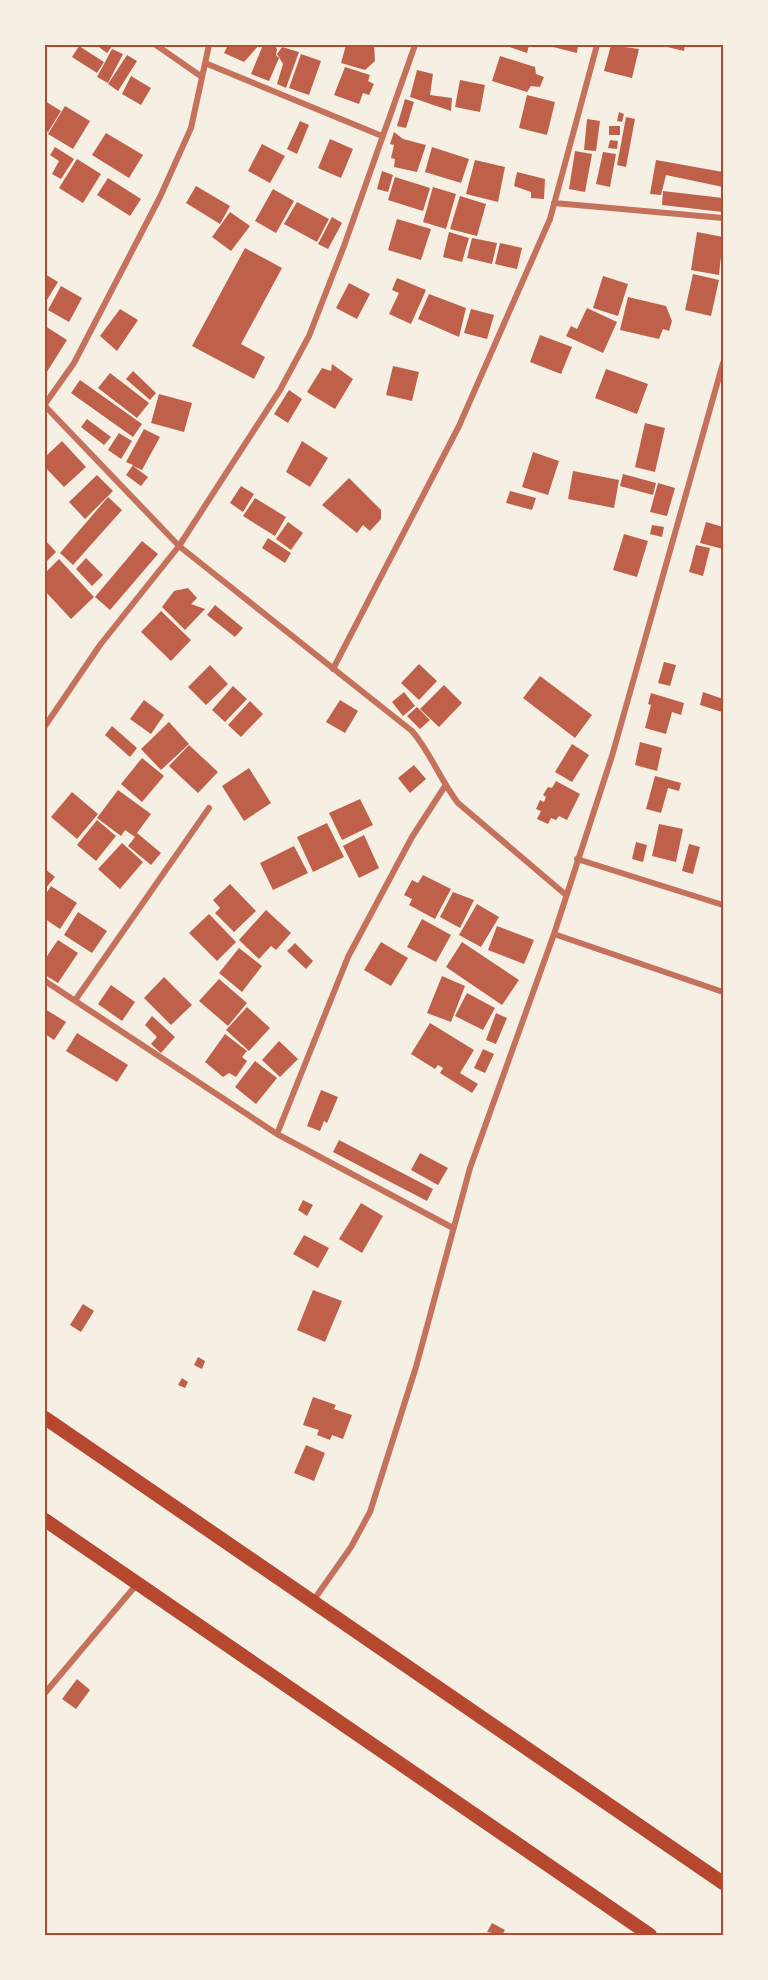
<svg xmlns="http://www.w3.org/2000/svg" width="768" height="1980" font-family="Figtree,sans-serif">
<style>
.building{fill:#bf614a}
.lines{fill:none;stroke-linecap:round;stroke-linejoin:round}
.minor{stroke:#c5725c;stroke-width:6}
.trunk{stroke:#b5482f;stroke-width:14}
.neatline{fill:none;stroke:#b5482f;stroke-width:2}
</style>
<rect width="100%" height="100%" fill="#f6efe4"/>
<path class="building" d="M 96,45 L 113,45 L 107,53 Z
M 228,45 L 259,45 L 244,62 L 224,53 Z
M 263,45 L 274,45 L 277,49 L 276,55 L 279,58 L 269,81 L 251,74 Z
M 346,45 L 374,45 L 375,61 L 365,70 L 341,63 Z
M 504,45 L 529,45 L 527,53 Z
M 545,45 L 578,45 L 577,53 Z
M 611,45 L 639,49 L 632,78 L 604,71 Z
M 659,45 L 685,45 L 684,51 Z
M 79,46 L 104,62 L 97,73 L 72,57 Z
M 282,47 L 299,52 L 286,88 L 277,84 L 283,64 L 277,54 Z
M 112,49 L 123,54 L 108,83 L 97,77 Z
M 301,54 L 321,61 L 309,95 L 289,88 Z
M 127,55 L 137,61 L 118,91 L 108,84 Z
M 500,56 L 535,67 L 536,74 L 544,77 L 540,87 L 531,86 L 527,92 L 492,81 Z
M 345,67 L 370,75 L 368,81 L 374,84 L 369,95 L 363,93 L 359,104 L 334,95 Z
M 417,70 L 433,74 L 430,95 L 452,98 L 451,111 L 410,97 Z
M 131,76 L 151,88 L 141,105 L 122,94 Z
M 460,80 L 485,85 L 480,112 L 455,107 Z
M 527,95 L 555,102 L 547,135 L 519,128 Z
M 405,99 L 414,102 L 406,128 L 397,126 Z
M 45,101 L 61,111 L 48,132 L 45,130 Z
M 65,106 L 90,121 L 73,149 L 48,134 Z
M 619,112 L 624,114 L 622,122 L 617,121 Z
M 626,117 L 635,119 L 626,167 L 617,165 Z
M 587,119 L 600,121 L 596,151 L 584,150 Z
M 300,121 L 309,125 L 297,154 L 287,149 Z
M 609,126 L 620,126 L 620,135 L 609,135 Z
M 394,132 L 403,139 L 426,145 L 417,172 L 394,167 L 395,159 L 391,158 L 394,145 L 390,144 Z
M 106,133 L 143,155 L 129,178 L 92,155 Z
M 330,139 L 353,149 L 341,178 L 318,168 Z
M 610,140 L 618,141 L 617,149 L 608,148 Z
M 262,144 L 285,156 L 270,183 L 248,171 Z
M 55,147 L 74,159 L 61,179 L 52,174 L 59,161 L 50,155 Z
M 432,147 L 469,159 L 461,183 L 425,172 Z
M 575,151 L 592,154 L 585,192 L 569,189 Z
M 603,152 L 616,154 L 610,187 L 596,184 Z
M 77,159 L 101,174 L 83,203 L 59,188 Z
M 475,160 L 505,167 L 498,202 L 466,194 Z
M 656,160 L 723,172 L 723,187 L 666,175 L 661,195 L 650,194 Z
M 382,171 L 393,175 L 388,192 L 377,189 Z
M 517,172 L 545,179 L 544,199 L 531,198 L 531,192 L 514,186 Z
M 395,177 L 430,188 L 423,211 L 388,200 Z
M 108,178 L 141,199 L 130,216 L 97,195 Z
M 196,186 L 230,206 L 220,224 L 186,203 Z
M 433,187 L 456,194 L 446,229 L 423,222 Z
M 273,189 L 294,201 L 276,233 L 255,221 Z
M 663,191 L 723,198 L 723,212 L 662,205 Z
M 460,196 L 486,204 L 477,236 L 450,229 Z
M 297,202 L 329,219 L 317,242 L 284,224 Z
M 230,212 L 250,226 L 231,251 L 212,237 Z
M 332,217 L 342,223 L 328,249 L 318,244 Z
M 397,219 L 431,229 L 421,260 L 388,250 Z
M 449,232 L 469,238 L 462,262 L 443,257 Z
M 697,232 L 723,237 L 719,275 L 691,270 Z
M 472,238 L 497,243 L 492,264 L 467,258 Z
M 500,243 L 522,248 L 517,269 L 495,264 Z
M 245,248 L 282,268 L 241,344 L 265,357 L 254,379 L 192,346 Z
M 45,274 L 58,282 L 45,303 Z
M 693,274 L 719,280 L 711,316 L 685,310 Z
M 603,276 L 628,284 L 618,316 L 593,308 Z
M 397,278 L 426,290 L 411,324 L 389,314 L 399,293 L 392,290 Z
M 349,283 L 370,294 L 357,319 L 336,308 Z
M 61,286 L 82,298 L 69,322 L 48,310 Z
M 429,294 L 466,308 L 459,337 L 418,319 Z
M 628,297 L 666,306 L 672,321 L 669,331 L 663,329 L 659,339 L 620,330 Z
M 587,308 L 617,322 L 603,353 L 566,336 L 571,326 L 577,329 Z
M 120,309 L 138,320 L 117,351 L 100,336 Z
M 471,309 L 494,315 L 487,339 L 464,333 Z
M 45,326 L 67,340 L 45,375 Z
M 540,335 L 572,347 L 561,374 L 530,362 Z
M 332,364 L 353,379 L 335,409 L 307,392 L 322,368 L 331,371 Z
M 393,366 L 419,372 L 412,401 L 386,395 Z
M 606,369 L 648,384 L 637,414 L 595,398 Z
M 133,371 L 156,393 L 150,400 L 126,379 Z
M 110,373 L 149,403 L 137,418 L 98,388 Z
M 80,380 L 142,424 L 133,437 L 71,393 Z
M 289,390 L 302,399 L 288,423 L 274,414 Z
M 159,394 L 192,403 L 184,432 L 151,423 Z
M 87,419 L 111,437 L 104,445 L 81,427 Z
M 645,423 L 665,428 L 655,472 L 635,467 Z
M 144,429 L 160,437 L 142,470 L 133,466 L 148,477 L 141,486 L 126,475 L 133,465 L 126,462 Z
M 119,433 L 132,441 L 121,459 L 108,450 Z
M 62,441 L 86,467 L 64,487 L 45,467 L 45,457 Z
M 302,441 L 328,458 L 310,487 L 286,472 Z
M 533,452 L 559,461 L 548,495 L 522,487 Z
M 573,471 L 619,480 L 614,508 L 568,499 Z
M 623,474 L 656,483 L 653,495 L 620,486 Z
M 97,475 L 113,491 L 85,519 L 69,502 Z
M 349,478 L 381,510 L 381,519 L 370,531 L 363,525 L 357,533 L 322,505 Z
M 658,483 L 675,488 L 667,516 L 650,512 Z
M 241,486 L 254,494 L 243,512 L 230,503 Z
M 510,491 L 536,498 L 532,510 L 506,503 Z
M 108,497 L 122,510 L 73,565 L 60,553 Z
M 255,498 L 286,517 L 275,536 L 243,516 Z
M 288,522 L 303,533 L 291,550 L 276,539 Z
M 706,522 L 723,527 L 723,549 L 700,543 Z
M 652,525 L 664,527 L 662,537 L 650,534 Z
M 624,534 L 648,541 L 637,577 L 613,570 Z
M 268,538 L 291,553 L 285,563 L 262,548 Z
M 45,540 L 56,552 L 45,563 Z
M 142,541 L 158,554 L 110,610 L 95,597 Z
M 696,545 L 710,548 L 703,576 L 689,572 Z
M 86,558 L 103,575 L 92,586 L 76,569 Z
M 59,559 L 94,597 L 71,619 L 45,591 L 45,573 Z
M 188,588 L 197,598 L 191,604 L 205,609 L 185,630 L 162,607 L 174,591 Z
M 215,605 L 243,628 L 235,637 L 207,615 Z
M 161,611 L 191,640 L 171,661 L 141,632 Z
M 664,662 L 676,665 L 670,686 L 658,683 Z
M 419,664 L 437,681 L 419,700 L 401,683 Z
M 210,665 L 228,684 L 206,705 L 188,687 Z
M 540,676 L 592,715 L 575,738 L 523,698 Z
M 444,685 L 462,703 L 439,727 L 420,709 Z
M 233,686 L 247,699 L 225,722 L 212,710 Z
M 404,692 L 415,706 L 403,716 L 392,702 Z
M 703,692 L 723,699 L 722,712 L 700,705 Z
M 651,693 L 684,703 L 681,715 L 672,712 L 666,734 L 645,728 L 651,705 L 648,704 Z
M 144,700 L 164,715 L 151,734 L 130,719 Z
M 340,700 L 358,711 L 345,733 L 326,722 Z
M 250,701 L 263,714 L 241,737 L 228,725 Z
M 417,707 L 430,720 L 420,729 L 407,716 Z
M 169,722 L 189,744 L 161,770 L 141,749 Z
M 112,726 L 137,748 L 130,757 L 105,735 Z
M 640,742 L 662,748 L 657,771 L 635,765 Z
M 572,744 L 589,755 L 572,782 L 555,772 Z
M 189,745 L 218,772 L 198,793 L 169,766 Z
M 142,758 L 164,776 L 142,802 L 121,784 Z
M 414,765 L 426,779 L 410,793 L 398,778 Z
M 249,768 L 271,803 L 244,821 L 222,786 Z
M 655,776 L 681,783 L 679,791 L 668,788 L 661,813 L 646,809 Z
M 556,781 L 580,794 L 567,820 L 559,816 L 556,820 L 551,818 L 548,824 L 537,819 L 541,811 L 536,809 L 540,800 L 544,802 L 546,797 L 543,795 L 548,787 L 552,788 Z
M 118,790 L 151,814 L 137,833 L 161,853 L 151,865 L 128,846 L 135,837 L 125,830 L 121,836 L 97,818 Z
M 72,792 L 98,814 L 77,839 L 51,817 Z
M 360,799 L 373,825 L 342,840 L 329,813 Z
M 97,820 L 116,836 L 96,861 L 77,845 Z
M 327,823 L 344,857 L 313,872 L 297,837 Z
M 659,824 L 683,829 L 676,862 L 652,856 Z
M 364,835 L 379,868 L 359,878 L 343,846 Z
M 636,842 L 647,845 L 643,862 L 632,859 Z
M 122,843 L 143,862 L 120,889 L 98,869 Z
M 689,844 L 700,847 L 693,874 L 682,871 Z
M 294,846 L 308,873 L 273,890 L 260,863 Z
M 45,869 L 55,877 L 45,889 Z
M 423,875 L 451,889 L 435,919 L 409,905 L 412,899 L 404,895 L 412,880 L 418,883 Z
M 230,884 L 256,911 L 234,932 L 215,913 L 220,908 L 213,900 Z
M 51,886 L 77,903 L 60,929 L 45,919 L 45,895 Z
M 453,892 L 474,900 L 460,928 L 440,917 Z
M 477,904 L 499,917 L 481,947 L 459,935 Z
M 266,910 L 291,933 L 276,950 L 271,946 L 259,959 L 239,940 Z
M 78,912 L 107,931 L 92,953 L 64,935 Z
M 209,914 L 236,942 L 217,961 L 189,933 Z
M 422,919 L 451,935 L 436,962 L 407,947 Z
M 497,926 L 534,940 L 524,964 L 488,950 Z
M 58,940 L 78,953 L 58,983 L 45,975 L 45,959 Z
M 381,942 L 408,958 L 391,986 L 364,970 Z
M 462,942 L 519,980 L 502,1005 L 446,967 Z
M 295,943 L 313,961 L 306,969 L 287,951 Z
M 239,948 L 262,966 L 242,992 L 219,973 Z
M 442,976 L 465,986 L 451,1022 L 427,1013 Z
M 164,977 L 192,1005 L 171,1025 L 144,998 Z
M 219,979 L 247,1003 L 228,1026 L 199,1001 Z
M 111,985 L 135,1002 L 122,1021 L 98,1004 Z
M 467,993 L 495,1008 L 483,1030 L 455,1016 Z
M 247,1007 L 270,1028 L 249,1051 L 226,1030 Z
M 45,1009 L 66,1022 L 54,1040 L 45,1034 Z
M 496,1013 L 507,1018 L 496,1044 L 486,1040 Z
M 152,1016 L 175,1037 L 161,1053 L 151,1044 L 157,1037 L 145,1025 Z
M 430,1023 L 474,1050 L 460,1073 L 478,1084 L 472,1093 L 440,1073 L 443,1068 L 438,1065 L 435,1069 L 411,1054 Z
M 77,1033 L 128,1065 L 117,1082 L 66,1051 Z
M 225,1034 L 247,1051 L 242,1057 L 247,1061 L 236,1077 L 229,1073 L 223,1077 L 205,1062 Z
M 279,1041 L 298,1059 L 280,1077 L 262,1060 Z
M 483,1049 L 494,1054 L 485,1073 L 474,1068 Z
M 255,1061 L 277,1078 L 256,1104 L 235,1087 Z
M 321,1090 L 338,1097 L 327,1123 L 324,1121 L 320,1131 L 307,1126 Z
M 339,1140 L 433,1189 L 427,1201 L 333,1152 Z
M 420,1153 L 448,1168 L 438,1185 L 411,1170 Z
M 303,1200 L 313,1205 L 307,1216 L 298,1210 Z
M 361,1203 L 383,1216 L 362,1253 L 339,1239 Z
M 304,1235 L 329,1248 L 318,1268 L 293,1254 Z
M 313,1290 L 342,1301 L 325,1342 L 297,1330 Z
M 83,1304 L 94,1311 L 81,1332 L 70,1325 Z
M 198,1357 L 205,1361 L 202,1369 L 194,1365 Z
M 182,1378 L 188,1382 L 185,1388 L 178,1385 Z
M 313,1397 L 336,1405 L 334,1409 L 352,1415 L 343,1439 L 332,1435 L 330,1440 L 317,1435 L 319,1430 L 303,1425 Z
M 306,1445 L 325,1453 L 314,1481 L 294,1473 Z
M 77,1679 L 90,1690 L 76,1709 L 62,1699 Z
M 492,1923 L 505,1930 L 502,1935 L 487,1932 Z"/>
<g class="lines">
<path class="minor" d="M 156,45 L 202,77
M 205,63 L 382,136
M 554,203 L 723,218
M 45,404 L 74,363 L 160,197 L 191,128 L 209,45
M 45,406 L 179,546 L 412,731 C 431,753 440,780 458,803 L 566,895
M 333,669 L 459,426 L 550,219 L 597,45
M 45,726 L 100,645 L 179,546 L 280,390 L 309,336 L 344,246 L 415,45
M 577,859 L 723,905
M 554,934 L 723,992
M 45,981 L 277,1134 L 453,1228
M 76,999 L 209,808
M 277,1134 L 348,957 L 412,837 L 445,786
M 313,1601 L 351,1547 L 370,1512 L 416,1367 L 470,1168 L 554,934 L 612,756 L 723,363
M 45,1693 L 137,1584"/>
<path class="trunk" d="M 45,1418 L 723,1883
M 45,1520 L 650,1935"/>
</g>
<rect width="768" height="1980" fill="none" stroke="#f6efe4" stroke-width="93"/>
<rect x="46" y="46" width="676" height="1888" class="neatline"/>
</svg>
